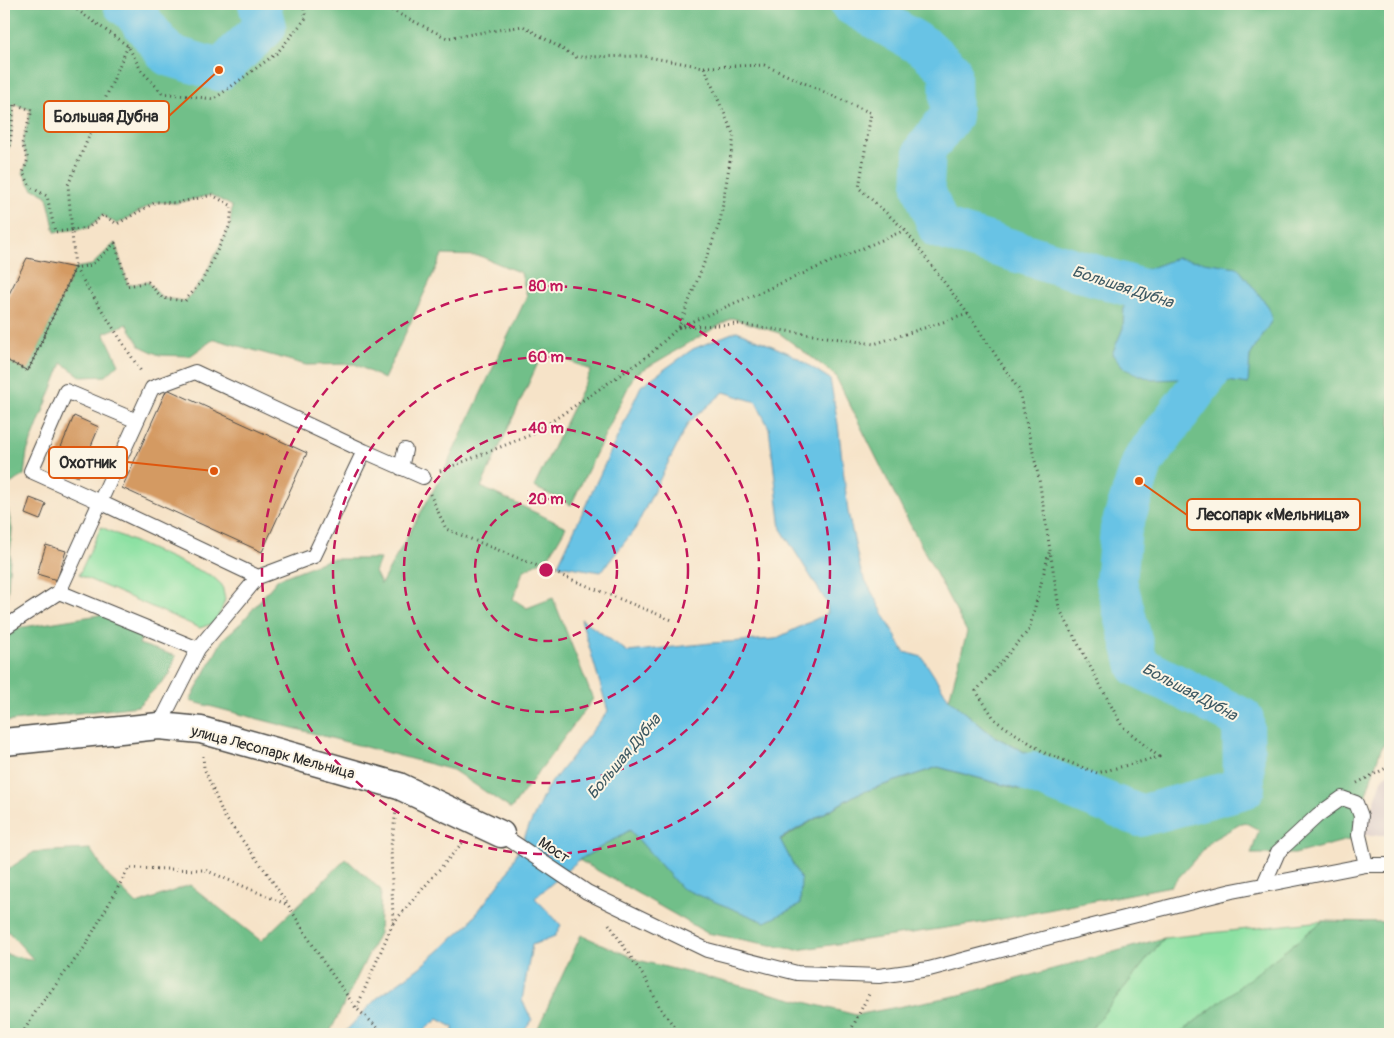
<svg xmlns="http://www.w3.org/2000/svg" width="1394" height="1038" font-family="Pangolin,sans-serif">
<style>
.industrial{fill:#d2bfc0}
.green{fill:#8ce1a3;stroke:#5c8667}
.forest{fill:#71bf89;stroke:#4e755a}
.water{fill:#68c3e5;stroke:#4a7788}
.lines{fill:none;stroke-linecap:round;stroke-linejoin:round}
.river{stroke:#68c3e5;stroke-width:42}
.building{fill:#d49a62}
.service-casing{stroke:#494743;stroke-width:16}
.minor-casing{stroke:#494743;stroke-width:29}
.path{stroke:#494743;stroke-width:3;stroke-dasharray:1 4;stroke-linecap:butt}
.service{stroke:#fff;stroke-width:14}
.minor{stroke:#fff;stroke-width:26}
.ring{fill:none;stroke:#c2185b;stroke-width:2.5;stroke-dasharray:9 6}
.labels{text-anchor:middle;stroke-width:4;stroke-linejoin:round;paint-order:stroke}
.street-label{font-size:15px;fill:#2b2b2b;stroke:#fcf5e5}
.water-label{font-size:16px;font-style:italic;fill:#3d5963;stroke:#fcf5e5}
.centre{fill:#c2185b;stroke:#fcf5e5;stroke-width:2.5}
.ring-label{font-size:15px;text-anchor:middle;font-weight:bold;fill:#c2185b;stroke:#fcf5e5;stroke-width:4;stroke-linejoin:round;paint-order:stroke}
.leader{fill:none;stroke:#df570e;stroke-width:2}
.callout-dot{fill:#df570e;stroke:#fcf5e5;stroke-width:2}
.callout{fill:#fcf5e5;stroke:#df570e;stroke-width:2}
.callout-label{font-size:16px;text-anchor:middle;font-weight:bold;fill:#2b2b2b}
</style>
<rect width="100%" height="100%" fill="#fcf5e5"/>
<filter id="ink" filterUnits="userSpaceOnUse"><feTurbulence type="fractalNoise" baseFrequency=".02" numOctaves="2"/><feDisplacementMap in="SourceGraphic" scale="10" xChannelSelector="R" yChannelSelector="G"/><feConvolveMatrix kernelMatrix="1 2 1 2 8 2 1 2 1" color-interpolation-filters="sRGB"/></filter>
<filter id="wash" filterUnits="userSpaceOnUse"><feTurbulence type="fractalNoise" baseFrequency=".0096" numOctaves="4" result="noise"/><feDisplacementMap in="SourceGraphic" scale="20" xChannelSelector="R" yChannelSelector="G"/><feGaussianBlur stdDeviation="1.12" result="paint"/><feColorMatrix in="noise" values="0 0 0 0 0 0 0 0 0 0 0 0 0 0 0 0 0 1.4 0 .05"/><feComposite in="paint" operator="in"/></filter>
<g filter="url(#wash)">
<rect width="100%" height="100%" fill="#f6e3c8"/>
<path class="industrial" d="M 1390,772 L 1390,835 L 1363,835 L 1383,777 Z"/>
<path class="green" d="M 101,527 L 212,576 L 222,585 L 225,600 L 221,611 L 214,623 L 200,628 L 79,575 Z
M 1323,921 L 1179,1034 L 1087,1034 L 1164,938 Z"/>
<path class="forest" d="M 4,4 L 1390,4 L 1390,736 L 1381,749 L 1351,839 L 1295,854 L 1251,854 L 1259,830 L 1244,822 L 1212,840 L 1171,886 L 986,922 L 797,950 L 707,933 L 579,860 L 630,830 L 682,888 L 801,880 L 780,840 L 857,794 L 938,767 L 1084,807 L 1091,782 L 1028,754 L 992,735 L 949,699 L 967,632 L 903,511 L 835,375 L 779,333 L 732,318 L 634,375 L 571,505 L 534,487 L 591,370 L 544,350 L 481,487 L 566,527 L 549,556 L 523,571 L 513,599 L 527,608 L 553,598 L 593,699 L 511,809 L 453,770 L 190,701 L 223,639 L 242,622 L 278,579 L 330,559 L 380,559 L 375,572 L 381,584 L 445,469 L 527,296 L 521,273 L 480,256 L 442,255 L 384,379 L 355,364 L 306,365 L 214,339 L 190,356 L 159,355 L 140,346 L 127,324 L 104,333 L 119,364 L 106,376 L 82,377 L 62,363 L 27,452 L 24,475 L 4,488 L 4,359 L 28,370 L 75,268 L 92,265 L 115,243 L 128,285 L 148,282 L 162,298 L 185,301 L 202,281 L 230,225 L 232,206 L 211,195 L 177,203 L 156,202 L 117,224 L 103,215 L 88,228 L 55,232 L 47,196 L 32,188 L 23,173 L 28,159 L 22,144 L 31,110 L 14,104 L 10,146 L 4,154 Z
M 4,491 L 12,529 L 5,630 L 118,612 L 147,624 L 139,644 L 176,656 L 169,675 L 138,706 L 4,722 Z
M 90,849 L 108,876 L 137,904 L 190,885 L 261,941 L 346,859 L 381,890 L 379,933 L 329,1034 L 4,1034 L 4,954 L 34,960 L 4,927 L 4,872 L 34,852 Z
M 1323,921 L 1390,922 L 1390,1034 L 1179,1034 Z
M 581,935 L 638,960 L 856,1015 L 960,995 L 1164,938 L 1087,1034 L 534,1034 L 537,1030 Z"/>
<path class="water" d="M 1177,258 L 1237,267 L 1268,306 L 1272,320 L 1250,356 L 1248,384 L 1205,378 L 1152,380 L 1125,369 L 1112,354 L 1123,328 L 1124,306 L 1106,279 L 1150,268 Z
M 737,331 L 791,354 L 830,379 L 838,424 L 848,512 L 861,572 L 904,652 L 922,657 L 949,699 L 992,735 L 1028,754 L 1092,783 L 1085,807 L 938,767 L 857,794 L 780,839 L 801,880 L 800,905 L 765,922 L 681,888 L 630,830 L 579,860 L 535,898 L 561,925 L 555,936 L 532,945 L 522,1000 L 532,1020 L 522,1034 L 453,1034 L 453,1027 L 438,1019 L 419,1034 L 343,1034 L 376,999 L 420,967 L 467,926 L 508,872 L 547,788 L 608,711 L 581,619 L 628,652 L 711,643 L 775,639 L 828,613 L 826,601 L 781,529 L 769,428 L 756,402 L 724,392 L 688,423 L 635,529 L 601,572 L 558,565 L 641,386 L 693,349 Z"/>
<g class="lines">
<path class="river" d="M 124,4 L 133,11 L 168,55 L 219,70 L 265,27 L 259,4
M 851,4 L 926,48 L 950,70 L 951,116 L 925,150 L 923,187 L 939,228 L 1176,300 L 1221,354 L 1205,378 L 1143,461 L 1121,529 L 1116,581 L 1138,666 L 1243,719 L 1244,788 L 1140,816 L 1033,773"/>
</g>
<g id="blocks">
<path class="building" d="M 27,258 L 75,268 L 28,371 L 4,359 L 4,304 Z
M 167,389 L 307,453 L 262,552 L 122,488 Z
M 74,416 L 99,427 L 78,477 L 53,466 Z
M 30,498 L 46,504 L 40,520 L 25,514 Z
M 46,545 L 66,551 L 57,580 L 37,574 Z"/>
</g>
</g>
<g filter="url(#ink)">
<use href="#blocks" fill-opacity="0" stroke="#494743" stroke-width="1"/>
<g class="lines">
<defs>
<path id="service" d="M 137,421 L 66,391 L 31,471 L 100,502 L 152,388 L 195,372 L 364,451 L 423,477
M 401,468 L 405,450
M 59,592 L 198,649
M 4,628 L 59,592 L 100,502 L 258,577
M 159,726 L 198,649 L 258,577 L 314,556 L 364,451
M 501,834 L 587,892 L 707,950 L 797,973 L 879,976 L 929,969 L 1069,932 L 1232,891 L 1366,865 L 1390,865
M 1264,884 L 1278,852 L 1318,815 L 1342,798 L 1356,803 L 1361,816 L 1359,835 L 1366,865"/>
<path id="minor" d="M 4,742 L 159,726 L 201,730 L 399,786 L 501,834"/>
</defs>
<use href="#service" class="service-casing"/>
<use href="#minor" class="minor-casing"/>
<path class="path" d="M 69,4 L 128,46 L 141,70 L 162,93 L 214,99 L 277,53 L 306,18 L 303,4
M 353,4 L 379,4 L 447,38 L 523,26 L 576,57 L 642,56 L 704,67 L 734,136 L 720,222 L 679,327 L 648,356 L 533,434 L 440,471
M 128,46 L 68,185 L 75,268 L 142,373
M 704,67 L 764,65 L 871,113 L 859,188 L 905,230 L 968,314 L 1019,390 L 1039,479 L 1059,608 L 1122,726 L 1159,757 L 1097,773 L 1045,753 L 996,721 L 976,691 L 1029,630 L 1050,549
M 4,154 L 10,146 L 14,104 L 32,110 L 22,144 L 28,159 L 23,173 L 32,188 L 47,196 L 55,232 L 88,228 L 103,215 L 117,224 L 156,202 L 177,203 L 212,195 L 232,206 L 230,225 L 202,281 L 185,301 L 162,298 L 148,282 L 128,286 L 115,243 L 92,265 L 75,268 L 28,371 L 4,359
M 4,218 L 6,221 L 6,250 L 4,251
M 905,230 L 679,327 L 739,324 L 874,344 L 968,314
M 430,494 L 446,529 L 672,620
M 203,756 L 204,768 L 224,816 L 267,873 L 288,905 L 322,960 L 356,1008 L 385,1034
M 1357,783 L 1390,766
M 393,923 L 463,842
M 609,924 L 646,980 L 660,1008 L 680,1034
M 357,1007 L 393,923 L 391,846 L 396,811
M 22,1034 L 38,1008 L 84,948 L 129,868 L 205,870 L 288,905
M 846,1034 L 851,1030 L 869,994"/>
<use href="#service" class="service"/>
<use href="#minor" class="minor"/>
</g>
</g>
<g class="ring">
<circle cx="546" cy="570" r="71"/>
<circle cx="546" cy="570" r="142"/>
<circle cx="546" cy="570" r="213"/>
<circle cx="546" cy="570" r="284"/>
</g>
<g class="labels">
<g class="street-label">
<text transform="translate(273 752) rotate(15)" y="5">улица Лесопарк Мельница</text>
<text transform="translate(554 850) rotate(34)" y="5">Мост</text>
</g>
<g class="water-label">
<text transform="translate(1123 286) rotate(18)" y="6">Большая Дубна</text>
<text transform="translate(1190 691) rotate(28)" y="6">Большая Дубна</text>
<text transform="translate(623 756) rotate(-50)" y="6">Большая Дубна</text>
</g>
</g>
<circle cx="546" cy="570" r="8" class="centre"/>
<g class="ring-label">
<text x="546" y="291">80 m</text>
<text x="546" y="362">60 m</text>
<text x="546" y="433">40 m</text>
<text x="546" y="504">20 m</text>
</g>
<path class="leader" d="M219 70L169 116M214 471L127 462M1139 481L1187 515"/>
<g class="callout-dot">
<circle cx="219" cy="70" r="5"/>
<circle cx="214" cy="471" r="5"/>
<circle cx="1139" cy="481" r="5"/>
</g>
<g class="callout">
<rect x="44" y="101" width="125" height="31" rx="5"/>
<rect x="49" y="447" width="78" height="31" rx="5"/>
<rect x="1187" y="499" width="173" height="31" rx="5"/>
</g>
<g class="callout-label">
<text x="106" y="122">Большая Дубна</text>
<text x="88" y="468">Охотник</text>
<text x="1273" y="520">Лесопарк «Мельница»</text>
</g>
<rect width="1394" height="1038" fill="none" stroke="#fcf5e5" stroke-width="20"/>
</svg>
